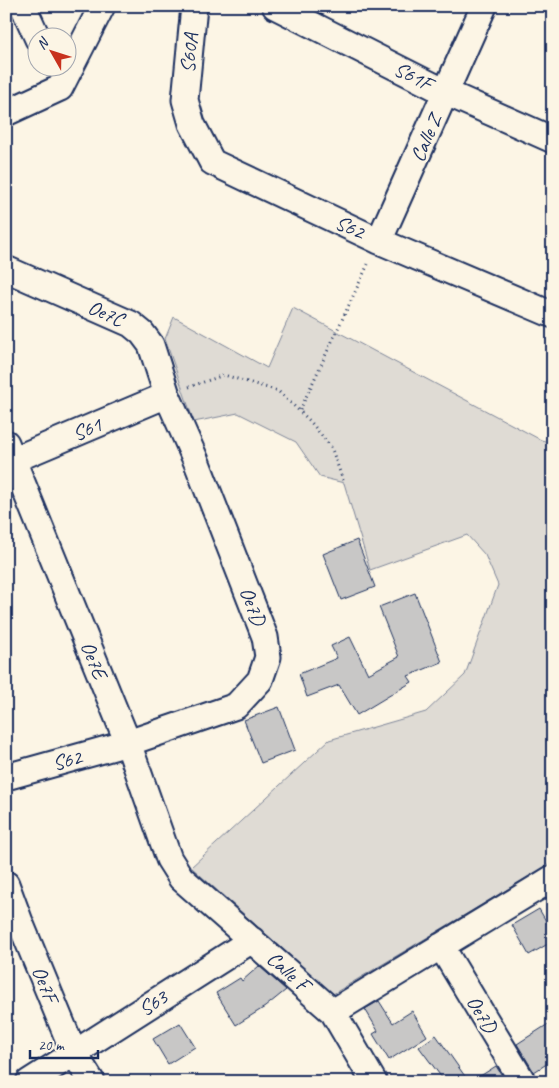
<svg xmlns="http://www.w3.org/2000/svg" width="559" height="1088" font-family="Caveat,sans-serif">
<style>
.green{fill:#dfdbd4;stroke:#7d8599}
.building{fill:#c8c7c6;stroke:#1b2f5e}
.lines{fill:none;stroke-linecap:round;stroke-linejoin:round}
.minor-casing{stroke:#1b2f5e;stroke-width:29}
.path{stroke:#1b2f5e;stroke-width:3;stroke-dasharray:1 4;stroke-linecap:butt}
.minor{stroke:#fcf5e5;stroke-width:25}
.labels{text-anchor:middle;stroke-width:5;stroke-linejoin:round;paint-order:stroke}
.street-label{font-size:21px;fill:#1b2f5e;stroke:#fcf5e5}
</style>
<rect width="100%" height="100%" fill="#fcf5e5"/>
<filter id="ink" filterUnits="userSpaceOnUse"><feTurbulence type="fractalNoise" baseFrequency=".02" numOctaves="2"/><feDisplacementMap in="SourceGraphic" scale="10" xChannelSelector="R" yChannelSelector="G"/><feConvolveMatrix kernelMatrix="1 2 1 2 8 2 1 2 1" color-interpolation-filters="sRGB"/></filter>
<g filter="url(#ink)">
<path class="green" d="M 293,308 L 541,440 L 553,443 L 553,862 L 333,994 L 191,867 L 329,740 L 426,712 L 465,675 L 498,585 L 485,555 L 467,535 L 370,570 L 344,483 L 320,477 L 296,442 L 238,413 L 194,422 L 165,339 L 174,317 L 267,368 Z"/>
<path class="building" d="M 357,540 L 375,587 L 341,600 L 323,554 Z
M 415,593 L 442,662 L 408,676 L 412,682 L 357,715 L 339,685 L 307,697 L 299,674 L 337,658 L 331,646 L 350,637 L 368,674 L 399,657 L 379,607 Z
M 279,707 L 295,750 L 261,763 L 244,720 Z
M 539,909 L 553,933 L 553,941 L 529,955 L 512,925 Z
M 259,966 L 286,990 L 265,1007 L 236,1025 L 216,993 L 240,978 L 242,981 Z
M 379,1001 L 393,1023 L 412,1011 L 427,1036 L 389,1060 L 373,1034 L 378,1031 L 365,1009 Z
M 553,1021 L 553,1060 L 534,1072 L 517,1044 Z
M 180,1023 L 195,1047 L 168,1064 L 153,1039 Z
M 436,1035 L 469,1082 L 445,1082 L 419,1047 Z
M 496,1066 L 506,1082 L 471,1082 Z"/>
<g class="lines">
<defs>
<path id="minor" d="M 23,6 L 38,39
M 194,6 L 185,100 L 192,124 L 212,162 L 379,241 L 553,315
M 275,6 L 447,93 L 553,140
M 60,88 L 102,6
M 6,113 L 60,88
M 379,241 L 484,6
M 6,269 L 131,324 L 142,333 L 151,345 L 167,395 L 197,463 L 265,637 L 268,657 L 260,680 L 236,706 L 128,743 L 6,777
M 6,443 L 128,743 L 169,859 L 181,878 L 333,1012 L 374,1082
M 6,463 L 167,395
M 6,884 L 20,922 L 74,1053 L 92,1082
M 441,946 L 523,1082
M 333,1012 L 553,878
M 29,1082 L 252,940"/>
</defs>
<use href="#minor" class="minor-casing"/>
<path class="path" d="M 189,387 L 224,375 L 278,391 L 310,421 L 331,447 L 344,483
M 300,410 L 369,262"/>
<use href="#minor" class="minor"/>
</g>
</g>
<g class="labels">
<g class="street-label">
<text transform="translate(189 53) rotate(-84)" y="7">S60A</text>
<text transform="translate(413 76) rotate(27)" y="7">S61F</text>
<text transform="translate(426 138) rotate(-66)" y="7">Calle Z</text>
<text transform="translate(350 227) rotate(25)" y="7">S62</text>
<text transform="translate(106 313) rotate(24)" y="7">Oe7C</text>
<text transform="translate(87 429) rotate(-23)" y="7">S61</text>
<text transform="translate(253 606) rotate(69)" y="7">Oe7D</text>
<text transform="translate(94 660) rotate(68)" y="7">Oe7E</text>
<text transform="translate(67 760) rotate(-15)" y="7">S62</text>
<text transform="translate(288 971) rotate(42)" y="7">Calle F</text>
<text transform="translate(45 984) rotate(68)" y="7">Oe7F</text>
<text transform="translate(153 1003) rotate(-33)" y="7">S63</text>
<text transform="translate(482 1014) rotate(59)" y="7">Oe7D</text>
</g>
</g>
<rect width="559" height="1088" fill="none" stroke="#fcf5e5" stroke-width="25"/>
<rect x="12" y="12" width="534" height="1063" fill="none" stroke="#1b2f5e" stroke-width="2" filter="url(#ink)"/>
<g transform="translate(52 52) rotate(309)"><circle r="24" fill="#fcf5e5" stroke="#a2a6af"/>
<path d="M0-4L9 19L0 12L-9 19Z" fill="#c8321e"/>
<text y="-8" font-size="14" font-weight="bold" text-anchor="middle" fill="#1b2f5e">N</text>
</g>
<path d="M30 1050v8h68v-8" fill="none" stroke="#1b2f5e" stroke-width="2.5"/>
<text x="38" y="1050" font-size="15" fill="#1b2f5e" stroke="#fcf5e5" stroke-width="4" paint-order="stroke">20 m</text>
</svg>
